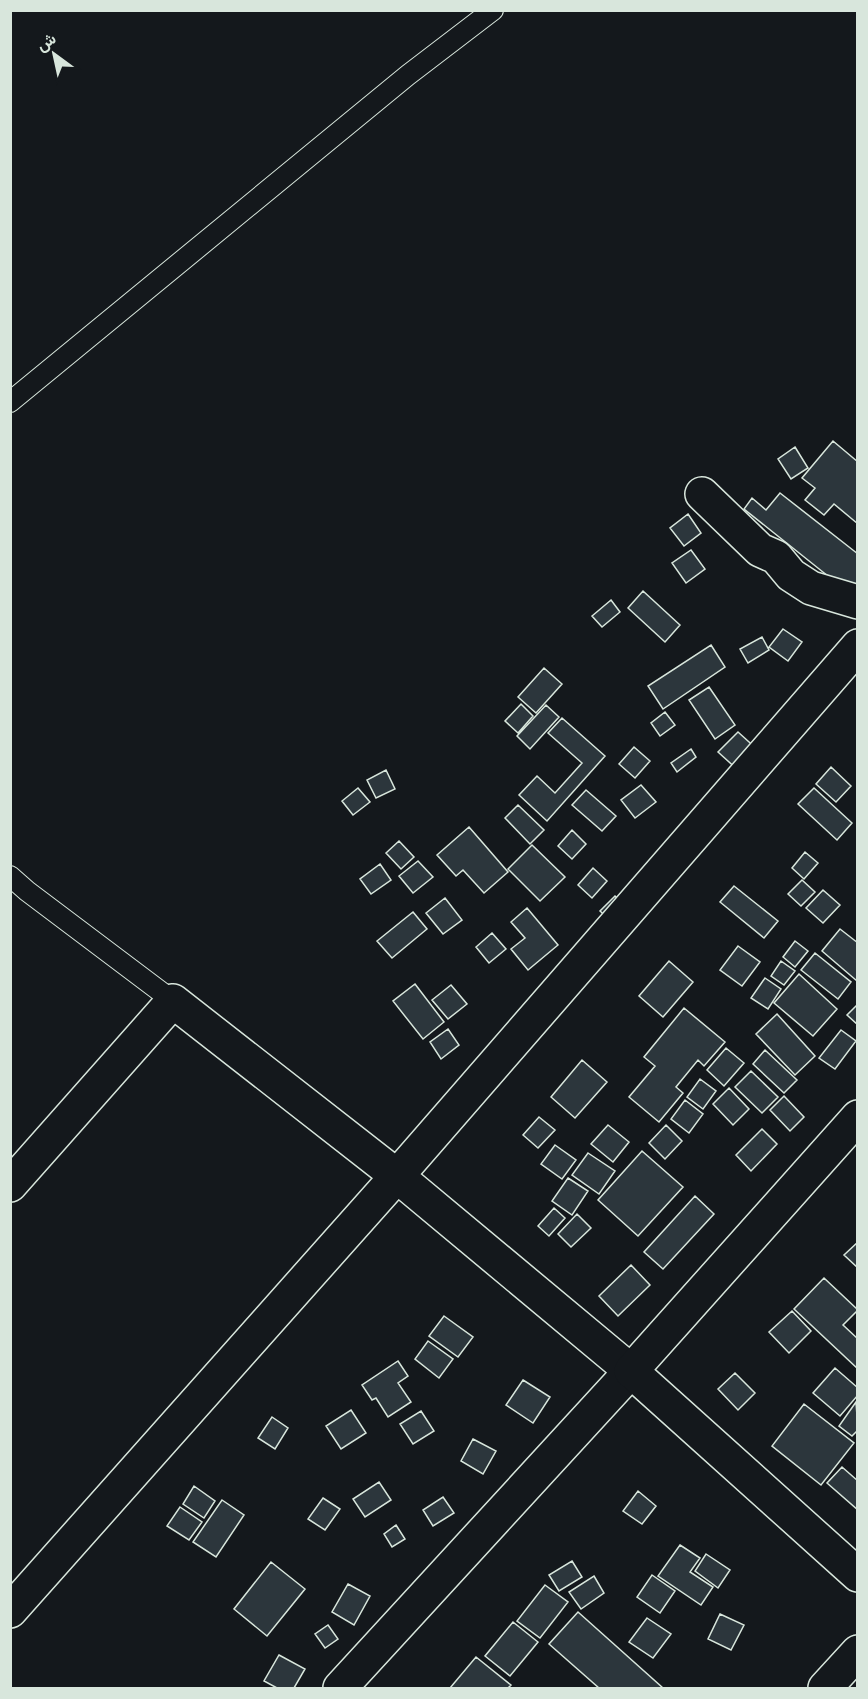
<svg xmlns="http://www.w3.org/2000/svg" width="868" height="1699" font-family="'Golos Text',Vazirmatn,sans-serif">
<style>
.building{fill:#2c363c;stroke:#d8e6dc;stroke-width:1.5}
.lines{fill:none;stroke-linecap:round;stroke-linejoin:round}
.service-casing{stroke:#d8e6dc;stroke-width:22}
.minor-casing{stroke:#d8e6dc;stroke-width:36}
.tertiary-casing{stroke:#d8e6dc;stroke-width:36}
.service{stroke:#14181c;stroke-width:20}
.minor{stroke:#14181c;stroke-width:33}
.tertiary{stroke:#14181c;stroke-width:33}
</style>
<rect width="100%" height="100%" fill="#14181c"/>
<path class="building" d="M 833,441 L 858,462 L 858,524 L 834,504 L 824,515 L 805,500 L 815,488 L 802,478 Z
M 795,447 L 808,468 L 791,479 L 778,459 Z
M 780,493 L 858,554 L 858,600 L 744,509 L 752,498 L 766,510 Z
M 688,514 L 701,533 L 684,546 L 670,528 Z
M 691,550 L 705,569 L 686,583 L 672,563 Z
M 643,591 L 680,625 L 665,642 L 628,608 Z
M 611,600 L 620,612 L 602,627 L 592,616 Z
M 783,629 L 802,642 L 788,661 L 769,647 Z
M 762,637 L 769,650 L 748,663 L 740,649 Z
M 711,645 L 725,667 L 663,709 L 648,686 Z
M 544,668 L 562,684 L 536,713 L 518,697 Z
M 709,687 L 735,725 L 715,739 L 689,700 Z
M 521,704 L 533,716 L 518,733 L 505,721 Z
M 546,705 L 559,717 L 530,749 L 517,736 Z
M 665,712 L 675,725 L 660,736 L 651,723 Z
M 562,718 L 605,756 L 547,821 L 519,795 L 537,776 L 555,793 L 582,763 L 548,733 Z
M 738,732 L 759,751 L 739,771 L 718,752 Z
M 634,747 L 650,761 L 635,778 L 619,764 Z
M 691,749 L 696,757 L 677,772 L 671,763 Z
M 831,767 L 851,786 L 836,802 L 816,784 Z
M 386,770 L 395,789 L 376,798 L 367,780 Z
M 641,785 L 656,802 L 635,818 L 621,800 Z
M 358,788 L 370,802 L 353,815 L 342,801 Z
M 814,788 L 852,823 L 837,840 L 798,804 Z
M 586,790 L 616,816 L 602,831 L 572,805 Z
M 518,805 L 544,830 L 530,844 L 505,818 Z
M 469,827 L 508,872 L 484,893 L 463,870 L 456,876 L 437,855 Z
M 572,830 L 586,844 L 572,859 L 558,846 Z
M 399,841 L 414,857 L 401,869 L 386,853 Z
M 532,845 L 565,877 L 540,901 L 508,869 Z
M 805,852 L 818,863 L 804,879 L 792,868 Z
M 418,861 L 433,877 L 413,893 L 399,876 Z
M 380,864 L 391,880 L 371,894 L 360,879 Z
M 593,868 L 607,881 L 592,898 L 578,885 Z
M 802,880 L 815,892 L 801,906 L 788,894 Z
M 734,886 L 778,921 L 764,938 L 720,902 Z
M 823,890 L 840,905 L 823,923 L 806,908 Z
M 615,896 L 627,908 L 612,922 L 600,911 Z
M 445,898 L 462,920 L 443,934 L 426,913 Z
M 527,908 L 558,945 L 528,970 L 511,949 L 525,938 L 511,922 Z
M 413,912 L 427,929 L 392,958 L 377,941 Z
M 840,929 L 858,943 L 857,981 L 822,951 Z
M 492,933 L 506,949 L 489,963 L 476,947 Z
M 795,941 L 808,951 L 795,967 L 783,957 Z
M 738,946 L 760,962 L 742,986 L 720,970 Z
M 815,953 L 851,982 L 838,999 L 801,970 Z
M 669,961 L 693,982 L 663,1017 L 639,996 Z
M 781,961 L 795,971 L 784,985 L 771,976 Z
M 799,974 L 837,1009 L 813,1036 L 774,1003 Z
M 765,978 L 781,989 L 768,1009 L 751,998 Z
M 415,984 L 444,1022 L 423,1039 L 393,1001 Z
M 451,985 L 467,1004 L 448,1019 L 432,1000 Z
M 858,1004 L 858,1025 L 847,1015 Z
M 684,1008 L 725,1042 L 704,1066 L 698,1060 L 676,1087 L 683,1093 L 659,1122 L 629,1097 L 655,1066 L 644,1057 Z
M 777,1014 L 815,1056 L 795,1075 L 756,1034 Z
M 448,1029 L 459,1045 L 441,1059 L 430,1042 Z
M 841,1030 L 856,1041 L 835,1069 L 819,1058 Z
M 726,1048 L 744,1063 L 724,1086 L 707,1070 Z
M 765,1050 L 797,1080 L 784,1093 L 753,1064 Z
M 582,1060 L 607,1082 L 575,1118 L 551,1097 Z
M 751,1071 L 778,1097 L 762,1113 L 735,1087 Z
M 700,1079 L 716,1091 L 703,1109 L 687,1097 Z
M 729,1088 L 749,1109 L 733,1125 L 713,1104 Z
M 784,1096 L 804,1117 L 790,1131 L 770,1110 Z
M 685,1100 L 703,1114 L 689,1133 L 671,1119 Z
M 539,1117 L 555,1130 L 538,1148 L 523,1135 Z
M 608,1125 L 629,1142 L 613,1162 L 591,1144 Z
M 666,1125 L 682,1141 L 665,1159 L 649,1143 Z
M 762,1129 L 777,1144 L 751,1171 L 736,1155 Z
M 555,1145 L 576,1160 L 562,1179 L 541,1164 Z
M 642,1151 L 683,1187 L 638,1236 L 598,1200 Z
M 588,1153 L 615,1171 L 599,1194 L 572,1175 Z
M 568,1178 L 588,1191 L 572,1215 L 552,1201 Z
M 695,1196 L 714,1214 L 663,1269 L 644,1252 Z
M 554,1208 L 565,1218 L 549,1236 L 538,1226 Z
M 577,1214 L 591,1228 L 571,1247 L 558,1234 Z
M 858,1242 L 858,1268 L 844,1255 Z
M 631,1265 L 650,1285 L 618,1316 L 599,1296 Z
M 824,1278 L 858,1310 L 843,1325 L 858,1339 L 858,1369 L 794,1309 Z
M 792,1311 L 811,1331 L 789,1353 L 769,1332 Z
M 444,1316 L 473,1337 L 458,1357 L 429,1336 Z
M 428,1341 L 453,1359 L 439,1378 L 415,1359 Z
M 398,1361 L 408,1376 L 398,1383 L 411,1402 L 388,1417 L 376,1398 L 372,1400 L 362,1385 Z
M 835,1368 L 858,1388 L 858,1395 L 840,1416 L 813,1393 Z
M 735,1373 L 755,1393 L 738,1410 L 718,1389 Z
M 523,1380 L 550,1397 L 533,1423 L 506,1405 Z
M 856,1402 L 858,1430 L 852,1436 L 839,1426 Z
M 804,1404 L 854,1443 L 821,1485 L 772,1446 Z
M 351,1410 L 366,1433 L 341,1449 L 326,1426 Z
M 421,1411 L 434,1431 L 413,1444 L 400,1424 Z
M 272,1417 L 288,1428 L 275,1449 L 258,1438 Z
M 473,1439 L 496,1451 L 483,1474 L 461,1461 Z
M 842,1467 L 858,1481 L 858,1510 L 827,1483 Z
M 379,1482 L 391,1500 L 365,1517 L 353,1499 Z
M 194,1486 L 215,1501 L 204,1518 L 183,1504 Z
M 638,1491 L 656,1506 L 642,1524 L 623,1511 Z
M 443,1497 L 454,1513 L 433,1526 L 423,1510 Z
M 323,1498 L 340,1509 L 325,1530 L 308,1519 Z
M 222,1500 L 244,1515 L 216,1557 L 193,1542 Z
M 180,1507 L 202,1522 L 189,1540 L 167,1526 Z
M 396,1525 L 405,1539 L 392,1547 L 384,1534 Z
M 680,1545 L 700,1558 L 690,1572 L 713,1587 L 701,1605 L 658,1576 Z
M 706,1554 L 730,1570 L 718,1588 L 695,1571 Z
M 572,1561 L 582,1577 L 559,1591 L 549,1575 Z
M 271,1562 L 305,1589 L 267,1636 L 234,1609 Z
M 652,1575 L 675,1591 L 660,1613 L 637,1597 Z
M 594,1576 L 604,1593 L 581,1609 L 569,1592 Z
M 348,1584 L 370,1596 L 354,1625 L 332,1612 Z
M 545,1585 L 568,1602 L 540,1638 L 517,1621 Z
M 578,1612 L 663,1688 L 599,1688 L 549,1644 Z
M 720,1614 L 744,1625 L 731,1650 L 708,1639 Z
M 647,1618 L 671,1634 L 653,1658 L 629,1642 Z
M 513,1622 L 538,1642 L 510,1676 L 485,1656 Z
M 328,1625 L 338,1639 L 325,1648 L 315,1634 Z
M 279,1655 L 305,1669 L 294,1688 L 277,1688 L 264,1681 Z
M 476,1657 L 511,1685 L 508,1688 L 450,1688 Z"/>
<g class="lines">
<defs>
<path id="service" d="M 10,402 L 408,75 L 493,10
M 10,876 L 27,891 L 173,1001"/>
<path id="minor" d="M 702,494 L 760,550 L 776,557 L 791,575 L 811,588 L 858,602
M 10,1185 L 173,1001 L 397,1176 L 631,1371 L 340,1688
M 10,1611 L 397,1176 L 858,646
M 825,1688 L 858,1652"/>
<path id="tertiary" d="M 858,1117 L 631,1371 L 858,1575"/>
</defs>
<use href="#service" class="service-casing"/>
<use href="#minor" class="minor-casing"/>
<use href="#tertiary" class="tertiary-casing"/>
<use href="#service" class="service"/>
<use href="#minor" class="minor"/>
<use href="#tertiary" class="tertiary"/>
</g>
<rect width="868" height="1699" fill="none" stroke="#d8e6dc" stroke-width="24"/>
<g transform="translate(54 54) rotate(327)" stroke="#14181c" stroke-width="4.5" paint-order="stroke">
<path d="M0-4.5L10 22L0 15L-10 22Z" fill="#d8e6dc"/>
<text y="-9" font-size="16" font-weight="bold" text-anchor="middle" fill="#d8e6dc">ش</text>
</g>
</svg>
